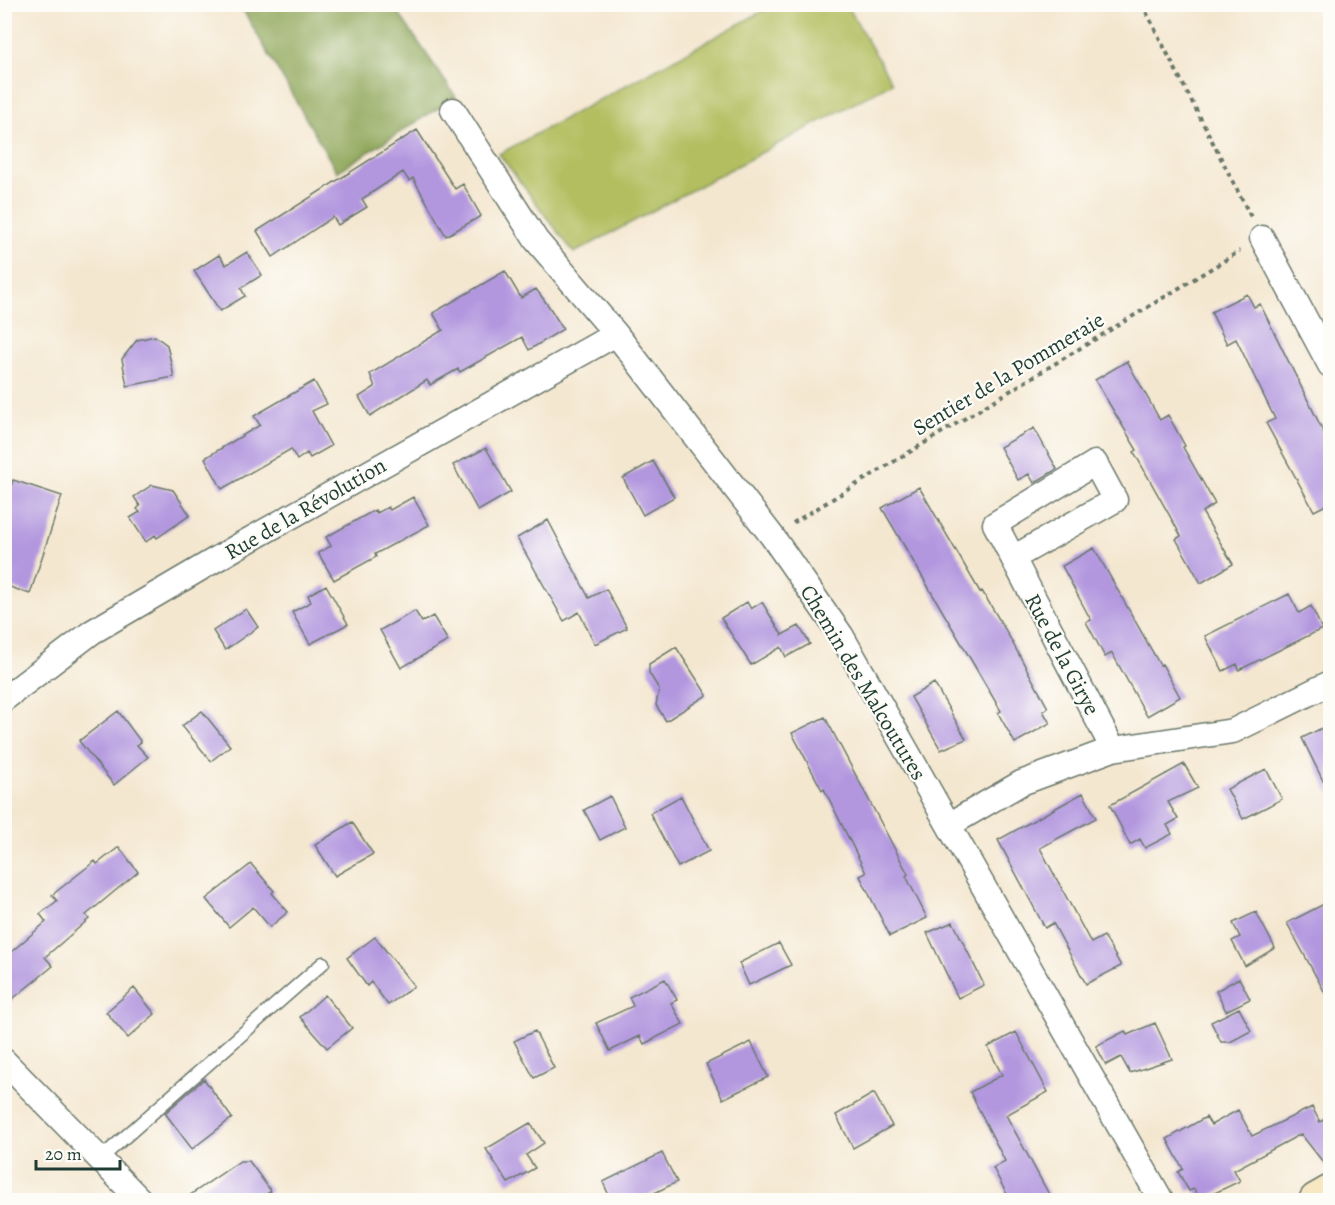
<svg xmlns="http://www.w3.org/2000/svg" width="1335" height="1205" font-family="Alegreya,serif">
<style>
.green{fill:#b2be5f;stroke:#687e4a;stroke-width:1.5}
.forest{fill:#8da556;stroke:#567145;stroke-width:1.5}
.building{fill:#b297df}
.lines{fill:none;stroke-linecap:round;stroke-linejoin:round}
.service-casing{stroke:#6a786b;stroke-width:15}
.minor-casing{stroke:#6a786b;stroke-width:27}
.secondary-casing{stroke:#6a786b;stroke-width:36}
.path{stroke:#6a786b;stroke-width:4;stroke-dasharray:4.5 4.5;stroke-linecap:butt}
.service{stroke:#fff;stroke-width:12}
.minor{stroke:#fff;stroke-width:24}
.secondary{stroke:#f8e7c3;stroke-width:33}
.labels{text-anchor:middle;stroke-width:4.5;stroke-linejoin:round;paint-order:stroke}
.street-label{font-size:22px;fill:#1f3d34;stroke:#fdfcf7}
</style>
<rect width="100%" height="100%" fill="#fdfcf7"/>
<filter id="ink" filterUnits="userSpaceOnUse"><feTurbulence type="fractalNoise" baseFrequency=".0167" numOctaves="2"/><feDisplacementMap in="SourceGraphic" scale="12" xChannelSelector="R" yChannelSelector="G"/><feConvolveMatrix kernelMatrix="1 2 1 2 8 2 1 2 1" color-interpolation-filters="sRGB"/></filter>
<filter id="wash" filterUnits="userSpaceOnUse"><feTurbulence type="fractalNoise" baseFrequency=".008" numOctaves="4" result="noise"/><feDisplacementMap in="SourceGraphic" scale="24" xChannelSelector="R" yChannelSelector="G"/><feGaussianBlur stdDeviation="1.35" result="paint"/><feColorMatrix in="noise" values="0 0 0 0 0 0 0 0 0 0 0 0 0 0 0 0 0 1.4 0 .05"/><feComposite in="paint" operator="in"/></filter>
<g filter="url(#wash)">
<rect width="100%" height="100%" fill="#f4e7d0"/>
<path class="green" d="M 774,5 L 847,5 L 892,83 L 574,253 L 499,154 Z"/>
<path class="forest" d="M 240,5 L 393,5 L 456,97 L 337,172 Z"/>
<g id="blocks">
<path class="building" d="M 417,130 L 455,189 L 463,184 L 481,216 L 446,236 L 413,178 L 409,181 L 403,172 L 362,199 L 367,207 L 338,225 L 333,217 L 273,257 L 257,231 Z
M 247,252 L 262,275 L 241,288 L 245,296 L 220,311 L 194,271 L 219,255 L 226,265 Z
M 505,271 L 521,298 L 536,289 L 550,308 L 563,329 L 529,350 L 522,337 L 460,372 L 458,369 L 430,385 L 427,380 L 370,416 L 359,397 L 375,387 L 370,374 L 443,330 L 433,313 Z
M 1247,294 L 1254,307 L 1260,304 L 1330,445 L 1330,503 L 1314,511 L 1266,423 L 1275,419 L 1236,339 L 1227,344 L 1211,312 Z
M 155,336 L 167,345 L 174,377 L 127,386 L 122,359 L 137,340 Z
M 1127,361 L 1160,420 L 1168,415 L 1185,446 L 1183,447 L 1215,504 L 1202,512 L 1233,564 L 1201,583 L 1176,539 L 1181,536 L 1134,452 L 1137,450 L 1095,380 Z
M 314,381 L 327,404 L 312,411 L 331,446 L 310,458 L 307,453 L 297,460 L 291,449 L 222,489 L 205,458 L 260,425 L 254,416 Z
M 1034,428 L 1057,469 L 1034,483 L 1029,474 L 1018,480 L 1000,447 Z
M 486,448 L 511,492 L 478,511 L 453,465 Z
M 653,461 L 674,497 L 643,515 L 623,478 Z
M 13,480 L 62,496 L 30,594 L 4,585 L 4,510 Z
M 152,485 L 173,490 L 190,515 L 157,538 L 155,535 L 146,542 L 130,518 L 140,512 L 137,509 L 140,506 L 134,497 Z
M 919,487 L 980,592 L 982,591 L 1005,629 L 1048,708 L 1043,711 L 1050,723 L 1015,743 L 998,713 L 1001,711 L 882,508 Z
M 413,497 L 429,525 L 375,554 L 376,557 L 334,580 L 318,553 L 331,546 L 326,537 L 375,510 L 377,513 L 388,507 L 390,510 Z
M 548,520 L 589,598 L 606,589 L 627,628 L 595,644 L 579,612 L 564,621 L 517,538 Z
M 1094,548 L 1160,665 L 1162,664 L 1180,697 L 1147,716 L 1112,653 L 1105,657 L 1086,622 L 1091,620 L 1062,566 Z
M 326,585 L 348,624 L 310,644 L 292,612 L 311,602 L 308,595 Z
M 1289,594 L 1299,613 L 1311,606 L 1322,629 L 1239,670 L 1237,664 L 1223,671 L 1205,636 Z
M 747,602 L 751,609 L 762,602 L 782,635 L 799,626 L 810,644 L 786,657 L 781,647 L 751,665 L 721,618 Z
M 246,609 L 258,627 L 225,650 L 213,631 Z
M 415,611 L 422,622 L 433,616 L 448,641 L 401,668 L 380,630 Z
M 676,647 L 707,695 L 666,721 L 656,705 L 659,689 L 649,673 L 649,664 Z
M 934,683 L 966,739 L 941,750 L 911,697 Z
M 118,711 L 141,742 L 137,745 L 148,757 L 114,785 L 79,741 Z
M 202,711 L 230,746 L 211,761 L 182,726 Z
M 825,717 L 908,874 L 906,876 L 927,918 L 890,936 L 860,876 L 866,873 L 824,789 L 822,790 L 792,733 Z
M 1330,724 L 1330,795 L 1302,738 Z
M 1184,764 L 1198,788 L 1168,802 L 1178,819 L 1167,825 L 1172,834 L 1145,848 L 1140,839 L 1130,845 L 1110,805 Z
M 1266,769 L 1282,799 L 1243,819 L 1227,789 Z
M 1083,793 L 1096,818 L 1040,848 L 1091,943 L 1104,936 L 1121,966 L 1086,984 L 1053,923 L 1045,928 L 998,840 Z
M 610,796 L 625,827 L 600,840 L 584,810 Z
M 681,796 L 709,851 L 678,867 L 650,813 Z
M 352,822 L 373,854 L 335,876 L 315,845 Z
M 119,847 L 138,872 L 86,915 L 89,919 L 45,957 L 53,966 L 4,1006 L 4,958 L 46,922 L 40,914 L 57,901 L 52,895 L 95,861 L 97,864 Z
M 251,864 L 274,891 L 272,893 L 288,912 L 270,927 L 253,907 L 229,927 L 206,899 Z
M 1330,901 L 1330,1002 L 1287,923 Z
M 1256,912 L 1275,948 L 1245,966 L 1232,941 L 1240,937 L 1233,923 Z
M 953,922 L 984,985 L 958,998 L 927,933 Z
M 375,937 L 414,986 L 388,1005 L 371,982 L 367,986 L 347,958 Z
M 779,943 L 791,965 L 749,985 L 739,963 Z
M 1239,978 L 1250,999 L 1226,1011 L 1216,991 Z
M 665,979 L 677,1000 L 671,1003 L 683,1024 L 644,1044 L 640,1036 L 610,1051 L 596,1023 L 633,1006 L 629,997 Z
M 134,988 L 155,1014 L 128,1038 L 106,1012 Z
M 325,995 L 352,1028 L 327,1048 L 300,1017 Z
M 1239,1008 L 1251,1031 L 1230,1042 L 1221,1042 L 1211,1022 Z
M 1155,1023 L 1172,1059 L 1130,1073 L 1121,1057 L 1106,1065 L 1096,1046 L 1125,1031 L 1127,1035 Z
M 535,1031 L 554,1068 L 534,1078 L 514,1041 Z
M 1016,1032 L 1048,1092 L 1006,1115 L 1052,1200 L 1010,1200 L 993,1168 L 1005,1161 L 970,1092 L 1002,1075 L 988,1047 Z
M 751,1042 L 768,1077 L 723,1099 L 706,1064 Z
M 204,1079 L 232,1118 L 192,1149 L 165,1113 Z
M 874,1093 L 892,1126 L 853,1148 L 836,1115 Z
M 1312,1107 L 1320,1122 L 1330,1116 L 1330,1171 L 1301,1134 L 1234,1170 L 1240,1181 L 1200,1200 L 1194,1189 L 1189,1191 L 1178,1172 L 1183,1169 L 1167,1139 L 1206,1117 L 1211,1125 L 1238,1110 L 1252,1136 Z
M 530,1123 L 544,1143 L 526,1155 L 535,1168 L 508,1183 L 486,1149 Z
M 662,1153 L 677,1182 L 640,1200 L 611,1200 L 603,1182 Z
M 240,1161 L 249,1161 L 271,1191 L 258,1200 L 183,1200 Z"/>
</g>
</g>
<g filter="url(#ink)">
<use href="#blocks" fill-opacity="0" stroke="#6a786b" stroke-width="1.5"/>
<g class="lines">
<defs>
<path id="service" d="M 100,1159 L 323,963"/>
<path id="minor" d="M 453,110 L 536,240 L 616,334 L 772,536 L 841,635 L 1161,1200
M 1262,238 L 1330,365
M 1013,558 L 1115,500 L 1095,463 L 995,524 L 1113,749
M 4,699 L 92,632 L 242,544 L 616,334
M 949,825 L 1021,783 L 1113,749 L 1233,731 L 1330,683
M 4,1061 L 140,1200"/>
<path id="secondary" d="M 1316,1200 L 1330,1192"/>
</defs>
<use href="#service" class="service-casing"/>
<use href="#minor" class="minor-casing"/>
<use href="#secondary" class="secondary-casing"/>
<path class="path" d="M 1142,4 L 1251,217
M 793,523 L 1240,251"/>
<use href="#service" class="service"/>
<use href="#minor" class="minor"/>
<use href="#secondary" class="secondary"/>
</g>
</g>
<g class="labels">
<g class="street-label">
<text transform="translate(1008 373) rotate(-31)" y="8">Sentier de la Pommeraie</text>
<text transform="translate(305 508) rotate(-30)" y="8">Rue de la Révolution</text>
<text transform="translate(1063 654) rotate(62)" y="8">Rue de la Girye</text>
<text transform="translate(864 682) rotate(59)" y="8">Chemin des Malcoutures</text>
</g>
</g>
<rect width="1335" height="1205" fill="none" stroke="#fdfcf7" stroke-width="24"/>
<path d="M36 1160v9h84v-9" fill="none" stroke="#1f3d34" stroke-width="3"/>
<text x="45" y="1160" font-size="18" fill="#1f3d34" stroke="#fdfcf7" stroke-width="4.5" paint-order="stroke">20 m</text>
</svg>
